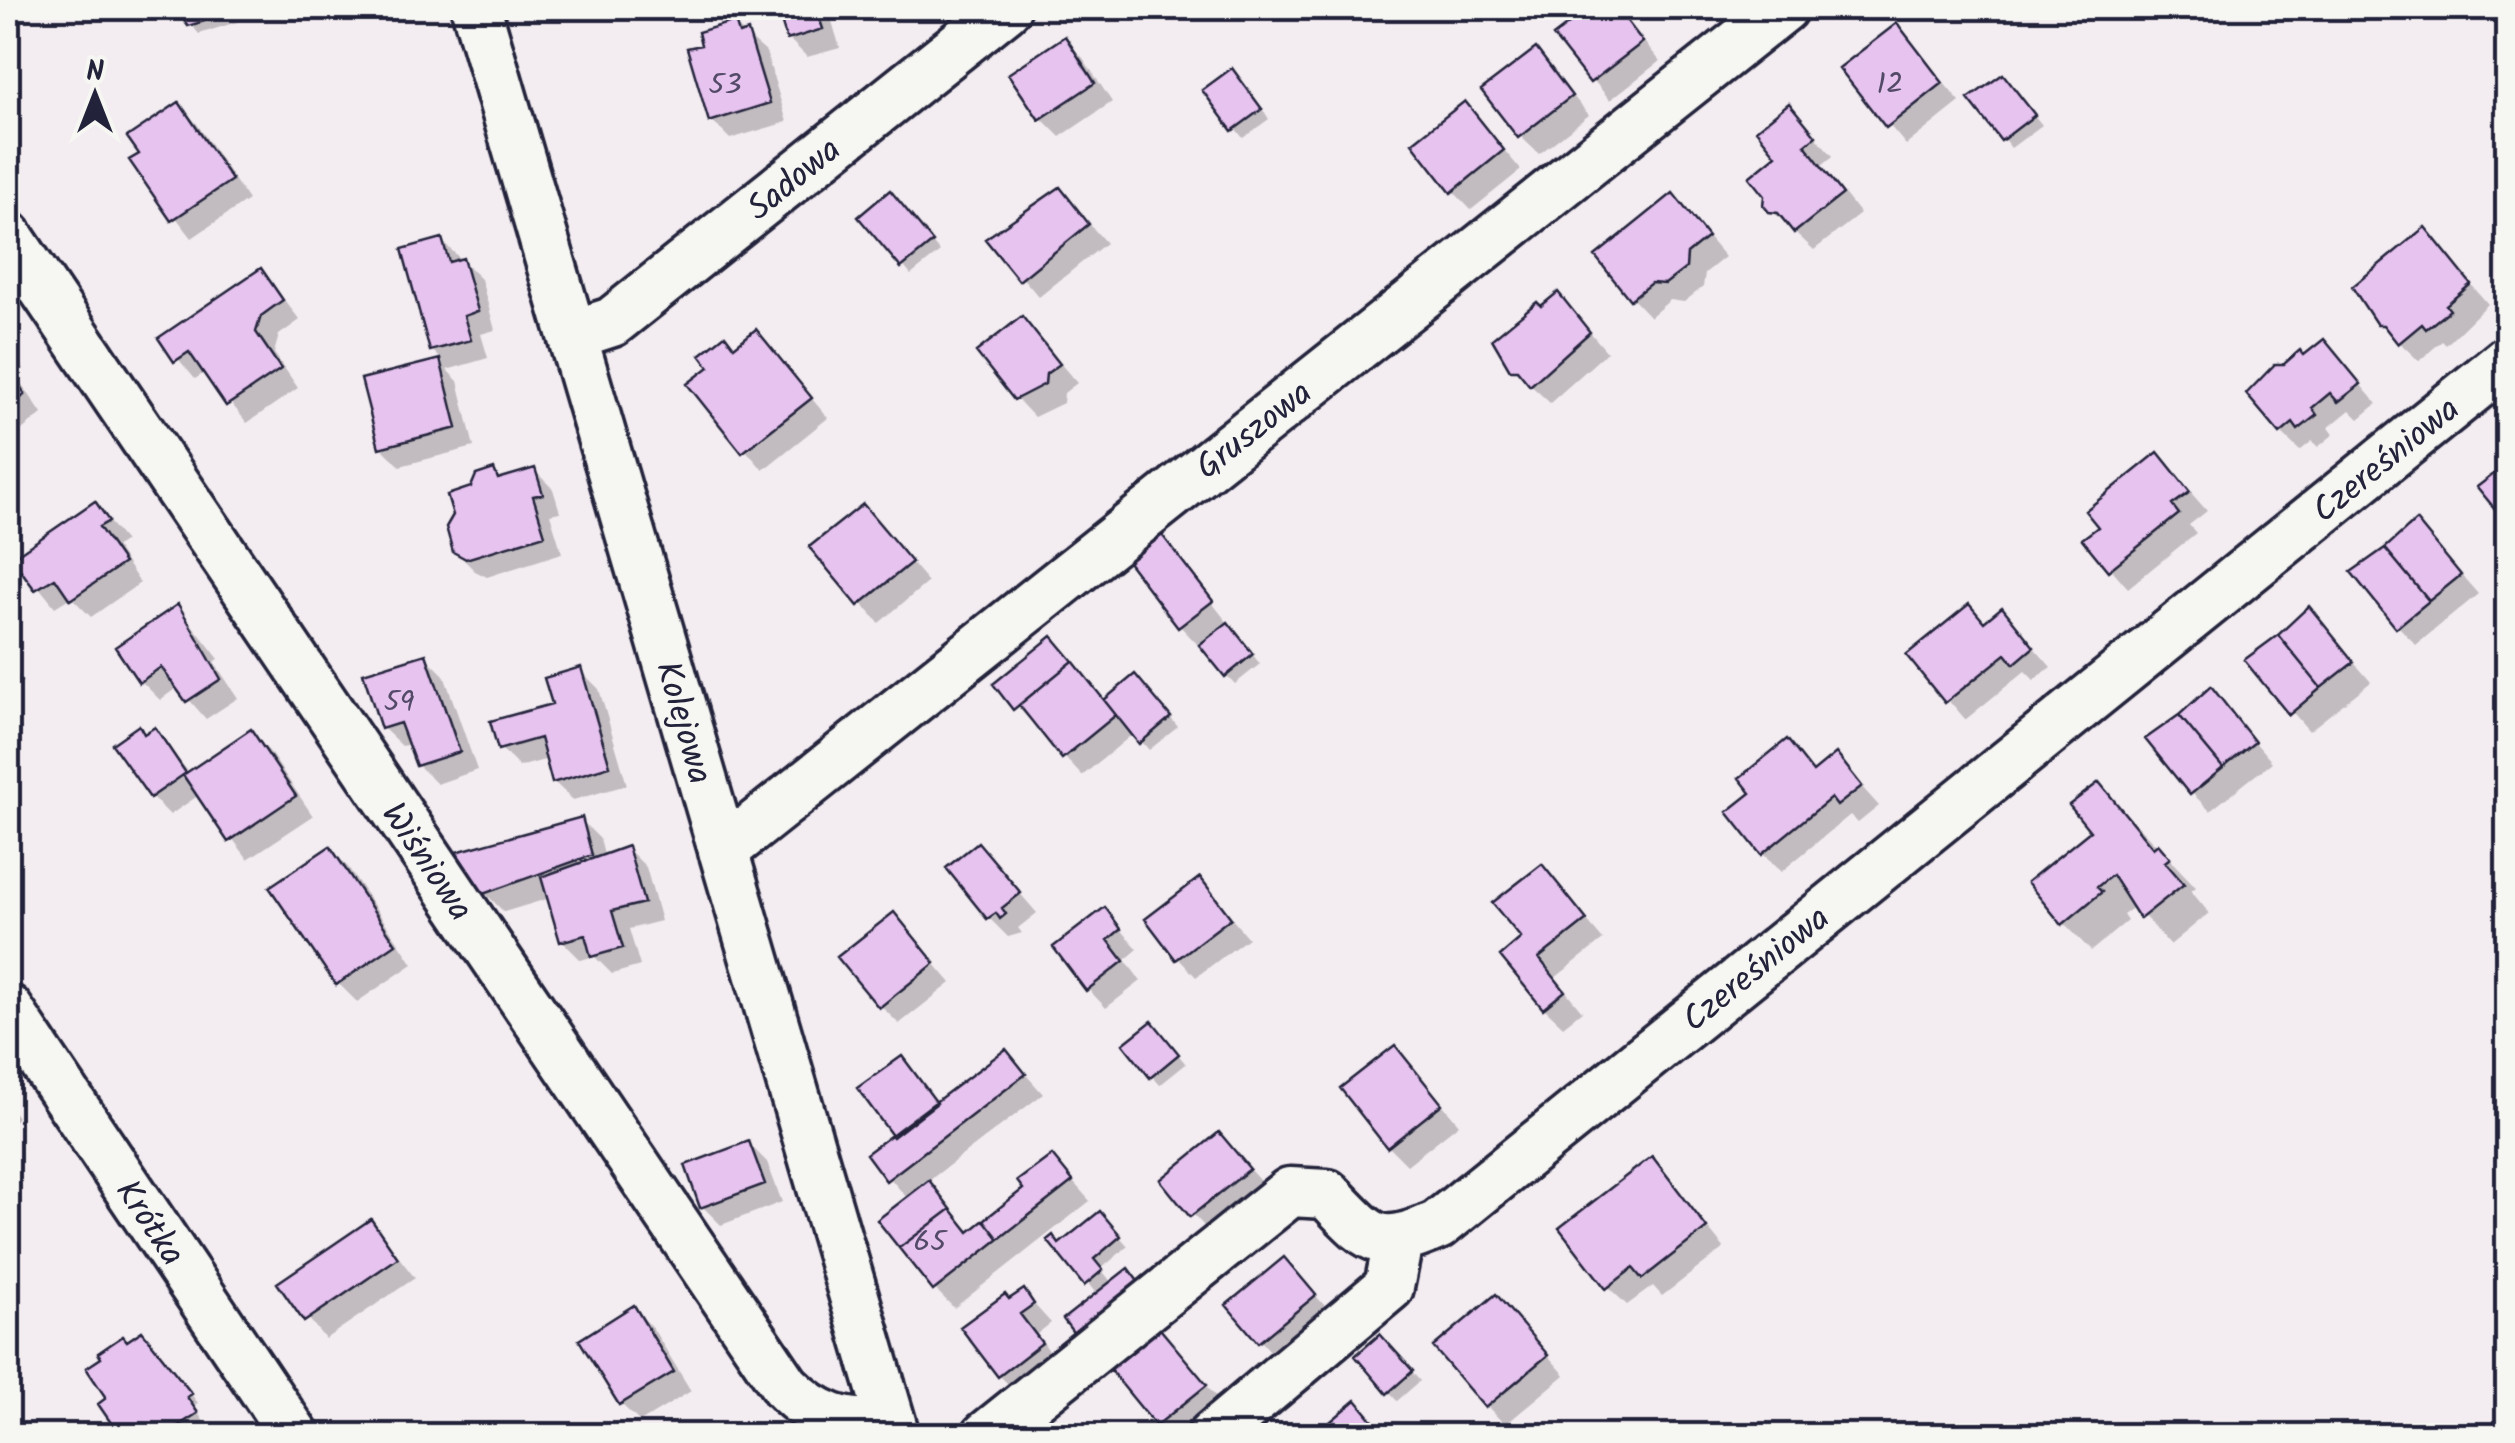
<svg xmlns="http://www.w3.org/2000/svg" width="2515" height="1443" font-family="Kalam,sans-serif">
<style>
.shadow{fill:#0003}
.building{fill:#e7c3ef;stroke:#22223b;stroke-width:2.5}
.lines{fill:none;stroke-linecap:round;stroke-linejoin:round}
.minor-casing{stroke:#22223b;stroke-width:55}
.minor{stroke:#f6f6f2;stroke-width:48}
.labels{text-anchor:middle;stroke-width:8;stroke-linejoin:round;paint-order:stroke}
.number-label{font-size:30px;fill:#534a68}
.street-label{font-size:35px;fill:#22223b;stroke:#f6f6f2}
</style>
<rect width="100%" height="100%" fill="#f3ecf1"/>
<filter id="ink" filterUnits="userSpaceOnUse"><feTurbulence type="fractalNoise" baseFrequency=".01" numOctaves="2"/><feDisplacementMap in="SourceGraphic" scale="20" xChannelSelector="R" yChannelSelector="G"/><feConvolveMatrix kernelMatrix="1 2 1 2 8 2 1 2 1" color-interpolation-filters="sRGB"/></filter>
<g filter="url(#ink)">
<path class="shadow" d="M 178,8 L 267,8 L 268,12 L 199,34 Z
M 779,8 L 828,8 L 840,48 L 807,57 L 789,39 Z
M 1594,8 L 1616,8 L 1660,61 L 1610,100 L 1557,37 Z
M 734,24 L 766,52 L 787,122 L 730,139 L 711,120 L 704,46 Z
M 1896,27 L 1960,102 L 1906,145 L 1842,69 Z
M 1064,39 L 1083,58 L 1112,102 L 1060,137 L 1041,118 Z
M 1535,51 L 1589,115 L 1539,154 L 1520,136 Z
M 1240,79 L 1269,119 L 1243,138 L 1205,90 Z
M 2011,86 L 2042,125 L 2011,148 L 1972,100 Z
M 1465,104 L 1521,170 L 1471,210 L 1453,191 Z
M 178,105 L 197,124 L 248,200 L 192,238 L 132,161 Z
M 1789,107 L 1833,156 L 1822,165 L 1860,214 L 1814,250 L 1771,210 Z
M 1060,190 L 1106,243 L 1039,297 L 989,239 Z
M 1673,196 L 1725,257 L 1705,273 L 1703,287 L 1684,302 L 1670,300 L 1650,317 L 1632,298 Z
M 898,202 L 940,252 L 911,275 L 862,217 Z
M 2425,231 L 2488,304 L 2446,345 L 2442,341 L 2419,361 L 2379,323 Z
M 442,241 L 481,279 L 495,330 L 481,334 L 488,358 L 447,370 L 458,381 L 474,447 L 400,466 L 381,447 L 364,381 L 443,361 L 432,350 Z
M 261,271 L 300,320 L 279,335 L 274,353 L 298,388 L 247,423 L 206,372 L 195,379 L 161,338 Z
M 1558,295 L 1607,352 L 1550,403 L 1512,368 L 1541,309 Z
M 1022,319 L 1077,383 L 1064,393 L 1063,403 L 1034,417 L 1016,398 Z
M 756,332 L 828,418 L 763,470 L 690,385 Z
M 2324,342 L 2377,404 L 2359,419 L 2350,410 L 2328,428 L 2334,434 L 2318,447 L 2312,441 L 2300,451 L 2281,433 L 2285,366 L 2305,358 Z
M 8,344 L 24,369 L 16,375 L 42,414 L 8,441 Z
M 2158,455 L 2207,511 L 2189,525 L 2196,533 L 2128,588 L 2086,540 L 2101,528 Z
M 535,471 L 553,489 L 560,512 L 550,514 L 562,553 L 487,577 L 475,571 L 455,551 L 456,516 L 473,489 L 494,472 L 502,480 Z
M 95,505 L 125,541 L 116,547 L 140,583 L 91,617 L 71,597 L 55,607 L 17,560 L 8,566 L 8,537 L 20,556 Z
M 863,507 L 928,582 L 879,623 L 813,547 Z
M 2416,523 L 2478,594 L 2416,645 L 2398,626 Z
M 1156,531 L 1260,664 L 1235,684 L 1180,626 Z
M 178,607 L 219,659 L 214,662 L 238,698 L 206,719 L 178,687 L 160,700 L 141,681 Z
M 2309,610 L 2371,682 L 2309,731 L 2247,660 Z
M 2002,611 L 2051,667 L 2034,680 L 2025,671 L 1965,720 L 1910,656 L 1986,625 Z
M 426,657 L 444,675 L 477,770 L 437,784 L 418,765 L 410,744 L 402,746 L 383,728 Z
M 8,658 L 23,682 L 8,692 Z
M 1070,658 L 1106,702 L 1144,686 L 1178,727 L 1149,750 L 1134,733 L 1082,776 L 996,684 Z
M 580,670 L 599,689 L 627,785 L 573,800 L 554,782 L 548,759 L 519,767 L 500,748 L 555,706 Z
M 2210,690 L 2272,762 L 2210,811 L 2192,793 Z
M 155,730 L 190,774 L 250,732 L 269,751 L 313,816 L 248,859 L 199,795 L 170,815 L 152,797 L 146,736 Z
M 1786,742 L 1815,773 L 1835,757 L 1879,806 L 1858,823 L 1850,815 L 1781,872 L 1762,853 L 1754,793 Z
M 2099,785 L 2196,887 L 2191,891 L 2209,913 L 2170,945 L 2135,906 L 2123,915 L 2127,921 L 2091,951 L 2064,923 L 2093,831 Z
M 581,820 L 600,839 L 604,855 L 627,848 L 646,867 L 661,921 L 629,929 L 640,966 L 612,974 L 594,956 L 581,960 L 562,941 L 550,898 L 504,912 L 485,893 Z
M 978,845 L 1037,913 L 1018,928 L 1022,933 L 1008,937 L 989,918 Z
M 329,849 L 348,867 L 413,964 L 357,1002 L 338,983 Z
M 1541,867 L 1603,940 L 1555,978 L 1582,1011 L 1563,1026 L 1544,1008 L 1525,939 Z
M 1199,880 L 1248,938 L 1196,977 L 1178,958 Z
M 1104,910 L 1138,949 L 1125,960 L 1141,981 L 1106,1008 L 1088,989 Z
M 893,915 L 951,983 L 899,1024 L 881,1006 Z
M 1160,1033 L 1186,1064 L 1160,1085 L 1152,1076 Z
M 1395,1048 L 1459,1124 L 1407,1165 L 1388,1146 Z
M 1006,1052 L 1043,1094 L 927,1182 L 972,1233 L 1026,1189 L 1052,1158 L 1090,1201 L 954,1308 L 935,1289 L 908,1199 L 869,1154 L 894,1135 L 901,1060 L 939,1104 Z
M 8,1104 L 17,1117 L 8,1127 Z
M 1219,1135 L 1267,1189 L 1211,1234 L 1163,1180 Z
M 749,1144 L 767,1162 L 782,1202 L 721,1225 L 702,1206 Z
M 1652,1159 L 1724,1248 L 1662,1296 L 1653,1286 L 1627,1305 L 1608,1287 Z
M 371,1222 L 415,1278 L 325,1339 L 281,1284 Z
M 1108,1223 L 1128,1246 L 1101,1269 L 1112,1283 L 1097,1295 L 1060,1246 Z
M 1284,1260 L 1333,1315 L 1278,1360 L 1229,1305 Z
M 1023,1292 L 1051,1323 L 1037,1334 L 1058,1363 L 1018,1394 L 999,1375 L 1009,1302 Z
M 1496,1297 L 1565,1375 L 1505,1425 L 1487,1406 Z
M 633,1308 L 652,1327 L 691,1391 L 640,1422 L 621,1404 Z
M 1156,1328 L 1223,1405 L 1186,1436 L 1169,1436 L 1110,1366 Z
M 151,1343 L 198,1403 L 193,1406 L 205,1423 L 185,1436 L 123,1436 L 110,1399 L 105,1359 L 128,1344 Z
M 1389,1346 L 1420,1381 L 1397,1401 L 1389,1392 Z"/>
<path class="building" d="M 175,8 L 248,8 L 188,26 Z
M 777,8 L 816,8 L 823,29 L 787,40 Z
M 1590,8 L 1617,8 L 1643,42 L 1590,83 L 1553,36 Z
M 735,21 L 739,34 L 748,31 L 770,103 L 709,122 L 687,48 L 701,45 L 698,32 Z
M 1897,23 L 1943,83 L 1886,128 L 1839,68 Z
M 1065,36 L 1095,83 L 1039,120 L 1008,74 Z
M 1536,48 L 1572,96 L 1518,138 L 1481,90 Z
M 1232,68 L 1262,109 L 1232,131 L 1202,90 Z
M 2003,74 L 2035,115 L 2001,141 L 1968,99 Z
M 1465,101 L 1504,150 L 1451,193 L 1412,143 Z
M 179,102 L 232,180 L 171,221 L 129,160 L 139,154 L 127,137 Z
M 1789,103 L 1816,136 L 1805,145 L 1843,194 L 1794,233 L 1778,213 L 1769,212 L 1763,205 L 1764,196 L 1749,177 L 1776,155 L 1756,130 Z
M 1060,187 L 1089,224 L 1019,281 L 985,239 Z
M 890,190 L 933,242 L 901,268 L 858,217 Z
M 1673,193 L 1708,237 L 1687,254 L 1686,268 L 1665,284 L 1651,283 L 1630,300 L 1595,256 Z
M 2425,227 L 2471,284 L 2446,305 L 2450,310 L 2426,329 L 2422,324 L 2398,344 L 2383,325 L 2377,325 L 2352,287 Z
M 442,238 L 449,262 L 463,258 L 478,311 L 464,316 L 471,340 L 430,351 L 402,249 Z
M 261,268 L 283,300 L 261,316 L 256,332 L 281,369 L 226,406 L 189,352 L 174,362 L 158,338 Z
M 1558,292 L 1590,332 L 1530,386 L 1517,370 L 1510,370 L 1492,339 L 1537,302 L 1541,306 Z
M 1022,316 L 1060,364 L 1046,374 L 1045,384 L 1014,400 L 976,352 Z
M 756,329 L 812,398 L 742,453 L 687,384 L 709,367 L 700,355 L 725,335 L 734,347 Z
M 2324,339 L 2361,384 L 2338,402 L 2330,393 L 2312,408 L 2317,415 L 2298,430 L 2293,423 L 2280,434 L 2246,394 L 2275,364 L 2284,364 L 2300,350 L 2304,355 Z
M 440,359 L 457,428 L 379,448 L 361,379 Z
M 8,368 L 25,394 L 8,411 Z
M 2158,452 L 2190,492 L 2172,505 L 2179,514 L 2108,571 L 2082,539 L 2098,527 L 2085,511 Z
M 2508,463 L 2508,525 L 2477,487 Z
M 535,468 L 543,494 L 533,496 L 545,535 L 466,559 L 453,552 L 446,527 L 453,515 L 447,495 L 471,487 L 476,475 L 494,469 L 498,479 Z
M 95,501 L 109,521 L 99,527 L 124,563 L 70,600 L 55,578 L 35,590 L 12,558 Z
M 863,504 L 912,562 L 858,606 L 809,547 Z
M 2416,520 L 2461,575 L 2429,601 L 2385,548 Z
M 1156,527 L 1213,601 L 1178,628 L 1122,554 Z
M 2385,548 L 2429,601 L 2396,628 L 2351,572 Z
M 178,604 L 221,679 L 186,702 L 161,667 L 139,683 L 115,647 Z
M 1969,604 L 1984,622 L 2002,607 L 2034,647 L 2014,664 L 2006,654 L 1945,703 L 1906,655 Z
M 2309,606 L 2354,662 L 2321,688 L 2278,635 Z
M 1228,622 L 1253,654 L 1225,677 L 1199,645 Z
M 2278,635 L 2321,688 L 2289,715 L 2244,660 Z
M 1052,636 L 1073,661 L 1013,710 L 993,684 Z
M 426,654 L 460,752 L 416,766 L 400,723 L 381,729 L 363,673 Z
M 1073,661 L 1116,715 L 1062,759 L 1019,705 Z
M 581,667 L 610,766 L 552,783 L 540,738 L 498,750 L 490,721 L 552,704 L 544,678 Z
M 1135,674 L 1171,717 L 1139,744 L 1104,700 Z
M 2211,686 L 2255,742 L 2223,768 L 2179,715 Z
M 2179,715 L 2223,768 L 2190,795 L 2145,739 Z
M 139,725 L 144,734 L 155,727 L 186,773 L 150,798 L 112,744 Z
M 251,729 L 296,796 L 228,842 L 183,775 Z
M 1787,739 L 1813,772 L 1836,753 L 1862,786 L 1837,806 L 1831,798 L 1761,855 L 1727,812 L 1751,793 L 1739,778 Z
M 2099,782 L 2153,848 L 2158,844 L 2170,858 L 2165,862 L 2184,884 L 2140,919 L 2112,875 L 2097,887 L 2102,892 L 2062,925 L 2027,882 L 2090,831 L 2069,805 Z
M 582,817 L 592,855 L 483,894 L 456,852 Z
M 978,842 L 1021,893 L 1002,908 L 1006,914 L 1000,919 L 996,913 L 987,919 L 946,868 Z
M 330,846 L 396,944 L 336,985 L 269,887 Z
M 628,846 L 644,903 L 612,911 L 623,948 L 591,957 L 585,935 L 560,942 L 541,877 Z
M 1542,864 L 1587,920 L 1539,958 L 1565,991 L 1543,1009 L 1500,956 L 1521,938 L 1492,903 Z
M 1200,877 L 1231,918 L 1176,960 L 1145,919 Z
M 1105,907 L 1121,929 L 1108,940 L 1124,961 L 1086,991 L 1053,947 Z
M 894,912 L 935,963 L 879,1008 L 837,957 Z
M 1152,1021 L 1179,1054 L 1150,1078 L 1123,1044 Z
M 1395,1045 L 1442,1104 L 1387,1148 L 1340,1088 Z
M 1006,1049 L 1026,1074 L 886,1181 L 866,1154 Z
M 902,1056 L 937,1103 L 893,1137 L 857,1088 Z
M 1219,1132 L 1250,1169 L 1190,1217 L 1160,1180 Z
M 749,1141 L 765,1184 L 700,1208 L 685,1165 Z
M 1052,1155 L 1073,1181 L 999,1239 L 984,1220 L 1023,1189 L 1017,1181 Z
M 1652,1156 L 1707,1228 L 1642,1279 L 1633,1268 L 1606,1289 L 1559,1228 Z
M 929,1180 L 951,1209 L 899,1248 L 877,1220 Z
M 951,1209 L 969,1232 L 984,1220 L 999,1239 L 933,1291 L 899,1248 Z
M 1100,1211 L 1121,1236 L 1094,1259 L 1103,1270 L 1084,1286 L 1047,1240 L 1053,1235 L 1059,1244 Z
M 371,1219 L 398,1258 L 304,1322 L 277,1283 Z
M 1284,1257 L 1316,1295 L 1258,1343 L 1226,1305 Z
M 1128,1268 L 1143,1288 L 1078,1339 L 1063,1319 Z
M 1024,1289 L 1034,1304 L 1020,1314 L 1042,1343 L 998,1377 L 960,1327 L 1005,1294 L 1009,1299 Z
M 1496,1294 L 1548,1355 L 1485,1408 L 1433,1347 Z
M 634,1305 L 674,1372 L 619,1405 L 579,1340 Z
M 1156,1324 L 1207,1385 L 1156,1426 L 1106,1365 Z
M 142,1331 L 192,1394 L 187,1397 L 198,1413 L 175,1428 L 180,1436 L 120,1436 L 98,1404 L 106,1398 L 86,1368 L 101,1358 L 98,1353 L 123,1336 L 127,1341 Z
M 1380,1334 L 1413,1371 L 1387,1394 L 1355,1356 Z
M 1356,1400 L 1386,1436 L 1342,1436 L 1330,1422 Z
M 1057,1424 L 1066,1436 L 1042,1436 Z"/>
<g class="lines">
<defs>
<path id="minor" d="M 476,8 L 895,1436
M 8,236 L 785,1386 C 816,1418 846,1428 891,1422
M 572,335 L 612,322 L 1006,8
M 723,851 L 1783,8
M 8,1009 L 295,1436
M 986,1436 L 1290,1192 L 1327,1194 C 1372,1240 1376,1252 1438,1225 L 2508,360
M 1212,1436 L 1389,1287 L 1398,1242"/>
</defs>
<use href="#minor" class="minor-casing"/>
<use href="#minor" class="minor"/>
</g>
</g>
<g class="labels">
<g class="number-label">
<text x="1890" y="93">12</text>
<text x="725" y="94">53</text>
<text x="399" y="711">59</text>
<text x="930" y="1251">65</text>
</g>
<g class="street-label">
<text transform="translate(793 178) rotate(-39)" y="12">Sadowa</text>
<text transform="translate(1253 429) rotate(-38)" y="12">Gruszowa</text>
<text transform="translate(2385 459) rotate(-39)" y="12">Czereśniowa</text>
<text transform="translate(685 722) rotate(74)" y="12">Kolejowa</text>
<text transform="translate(428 861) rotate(56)" y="12">Wiśniowa</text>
<text transform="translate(1755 968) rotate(-39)" y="12">Czereśniowa</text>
<text transform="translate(151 1222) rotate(56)" y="12">Krótka</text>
</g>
</g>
<rect width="2515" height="1443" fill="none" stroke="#f6f6f2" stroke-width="40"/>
<rect x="20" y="20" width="2475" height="1403" fill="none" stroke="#22223b" stroke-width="4" filter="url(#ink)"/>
<g transform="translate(95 95)" stroke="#f6f6f2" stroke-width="8" paint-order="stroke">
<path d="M0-8L18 38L0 25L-18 38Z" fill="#22223b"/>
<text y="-15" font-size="28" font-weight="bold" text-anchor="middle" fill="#22223b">N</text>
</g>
</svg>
